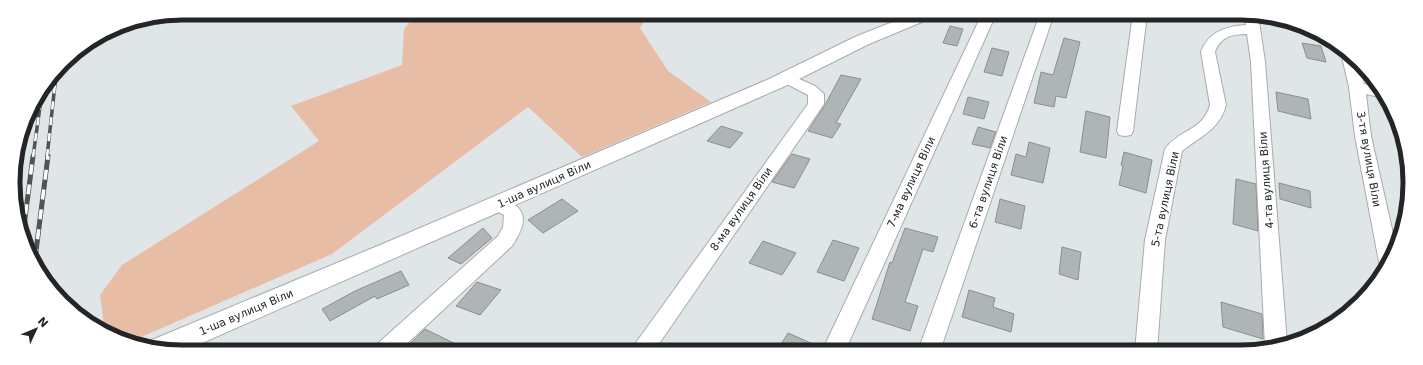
<svg xmlns="http://www.w3.org/2000/svg" width="1423" height="365" font-family="'DejaVu Sans',sans-serif">
<style>
.green{fill:#e8bda5}
.building{fill:#afb4b5;stroke:#8a8f90}
.lines{fill:none;stroke-linecap:round;stroke-linejoin:round}
.minor-casing{stroke:#a7acad;stroke-width:2}
.secondary-casing{stroke:#a7acad;stroke-width:2}
.minor{fill:#fff;fill-rule:evenodd}
.secondary{fill:#fff;fill-rule:evenodd}
.rail-far1-casing{stroke:#505354;stroke-width:3.5}
.rail-casing{stroke:#505354;stroke-width:5}
.rail-far1{stroke:#fff;stroke-width:2.5;stroke-dasharray:8;stroke-linecap:butt}
.rail{stroke:#fff;stroke-width:3.5;stroke-dasharray:10;stroke-linecap:butt}
.labels{text-anchor:middle;stroke-width:4;stroke-linejoin:round;paint-order:stroke}
.street-label{font-size:11px;fill:#232526;stroke:#fff}
.rim{fill:none;stroke:#232526;stroke-width:5}
</style>
<rect width="100%" height="100%" fill="#e0e5e7"/>
<path class="green" d="M 417,13 L 649,14 L 640,28 L 668,71 L 711,102 L 582,157 L 528,107 L 332,254 L 132,341 L 105,332 L 100,295 L 122,265 L 319,141 L 291,106 L 402,65 L 404,29 Z"/>
<path class="building" d="M 950,26 L 963,29 L 957,46 L 943,43 Z
M 1064,38 L 1080,42 L 1066,98 L 1056,96 L 1054,107 L 1034,103 L 1041,72 L 1053,75 Z
M 1302,43 L 1321,46 L 1326,62 L 1307,58 Z
M 992,48 L 1009,52 L 1002,76 L 984,72 Z
M 841,75 L 861,79 L 836,123 L 841,124 L 832,138 L 808,131 L 825,105 Z
M 1276,92 L 1308,99 L 1311,119 L 1278,111 Z
M 968,97 L 989,102 L 984,119 L 963,114 Z
M 1086,111 L 1110,117 L 1106,158 L 1080,152 Z
M 721,126 L 743,133 L 730,148 L 707,141 Z
M 978,127 L 996,132 L 990,148 L 972,144 Z
M 1029,142 L 1050,148 L 1043,183 L 1011,175 L 1016,154 L 1026,157 Z
M 1124,152 L 1152,160 L 1146,193 L 1119,185 L 1123,166 L 1121,165 Z
M 792,154 L 810,159 L 794,188 L 772,182 Z
M 1236,179 L 1256,184 L 1258,231 L 1233,224 Z
M 1279,183 L 1310,191 L 1311,208 L 1280,199 Z
M 562,199 L 578,211 L 543,233 L 528,220 Z
M 1000,199 L 1025,206 L 1021,229 L 995,222 Z
M 483,228 L 492,238 L 461,264 L 448,258 Z
M 905,228 L 938,237 L 933,252 L 923,249 L 905,302 L 918,306 L 910,331 L 872,319 L 890,262 L 892,263 Z
M 833,240 L 859,248 L 844,281 L 817,272 Z
M 763,241 L 796,253 L 782,275 L 749,263 Z
M 1062,247 L 1081,252 L 1078,280 L 1059,274 Z
M 401,271 L 409,285 L 377,299 L 375,296 L 330,321 L 322,309 L 355,291 Z
M 477,282 L 501,290 L 480,315 L 456,306 Z
M 969,290 L 995,298 L 993,307 L 1014,314 L 1011,332 L 962,317 Z
M 1221,302 L 1262,314 L 1263,339 L 1223,327 Z
M 425,329 L 470,351 L 403,351 Z
M 788,333 L 822,348 L 821,351 L 777,351 Z"/>
<g class="lines">
<defs>
<path id="minor" d="M 982,14 L 996,14 L 845,351 L 822,351 Z
M 1040,14 L 1054,14 L 940,351 L 918,351 Z
M 1133,14 L 1147,14 L 1133,131 L 1131,135 L 1125,136 L 1119,135 L 1117,131 Z
M 1244,14 L 1258,14 L 1265,62 L 1287,343 L 1266,349 L 1265,346 L 1251,62 L 1247,34 C 1232,34 1220,37 1215,52 L 1226,105 C 1220,129 1200,137 1182,151 L 1165,240 L 1157,351 L 1135,351 L 1145,240 L 1165,149 C 1178,130 1203,131 1210,105 L 1201,52 C 1208,32 1226,26 1246,25 Z
M 1344,54 L 1346,54 L 1358,65 L 1364,84 L 1380,88 L 1384,98 L 1366,94 L 1371,136 L 1396,247 L 1392,258 L 1385,268 L 1382,267 L 1379,262 L 1355,136 L 1349,87 L 1342,57 Z
M 786,73 L 815,86 L 824,94 L 824,104 L 654,351 L 630,351 L 808,104 L 808,95 L 781,81 L 778,78 L 781,75 Z
M 498,198 C 529,206 528,222 512,246 L 399,351 L 373,351 L 376,345 L 498,236 L 503,227 L 504,215 L 491,208 L 489,204 L 491,200 Z"/>
<path id="secondary" d="M 913,14 L 936,14 L 934,17 L 869,44 L 783,87 L 184,351 L 160,351 L 145,346 L 147,342 L 392,240 L 769,79 L 857,36 Z"/>
</defs>
<use href="#minor" class="minor-casing"/>
<use href="#secondary" class="secondary-casing"/>
<use href="#minor" class="minor"/>
<use href="#secondary" class="secondary"/>
<defs>
<path id="rail-far1" d="M 33,157 L 42,92
M 47,157 L 56,75"/>
<path id="rail" d="M 23,234 L 33,156
M 35,259 L 48,156"/>
</defs>
<use href="#rail-far1" class="rail-far1-casing"/>
<use href="#rail" class="rail-casing"/>
<use href="#rail-far1" class="rail-far1"/>
<use href="#rail" class="rail"/>
</g>
<g class="labels">
<g class="street-label">
<text transform="translate(1369 159) rotate(80)" y="4">3-тя вулиця Віли</text>
<text transform="translate(1266 180) rotate(-94)" y="4">4-та вулиця Віли</text>
<text transform="translate(911 182) rotate(-65)" y="4">7-ма вулиця Віли</text>
<text transform="translate(988 182) rotate(-71)" y="4">6-та вулиця Віли</text>
<text transform="translate(544 184) rotate(-24)" y="4">1-ша вулиця Віли</text>
<text transform="translate(1165 199) rotate(-78)" y="4">5-та вулиця Віли</text>
<text transform="translate(741 209) rotate(-55)" y="4">8-ма вулиця Віли</text>
<text transform="translate(246 312) rotate(-23)" y="4">1-ша вулиця Віли</text>
</g>
</g>
<path d="M0 0H1423V365H0ZM182 20H1241A162 162 0 0 1 1403 182V183A162 162 0 0 1 1241 345H182A162 162 0 0 1 20 183V182A162 162 0 0 1 182 20Z" fill="#fff" fill-rule="evenodd"/>
<path class="rim" d="M182 20H1241A162 162 0 0 1 1403 182V183A162 162 0 0 1 1241 345H182A162 162 0 0 1 20 183V182A162 162 0 0 1 182 20Z"/>
<g transform="translate(36 329) rotate(46)" stroke="#ffffff" stroke-width="3" paint-order="stroke">
<path d="M0-3L7 15L0 10L-7 15Z" fill="#232526"/>
<text y="-6" font-size="11" font-weight="bold" text-anchor="middle" fill="#232526">N</text>
</g>
</svg>
